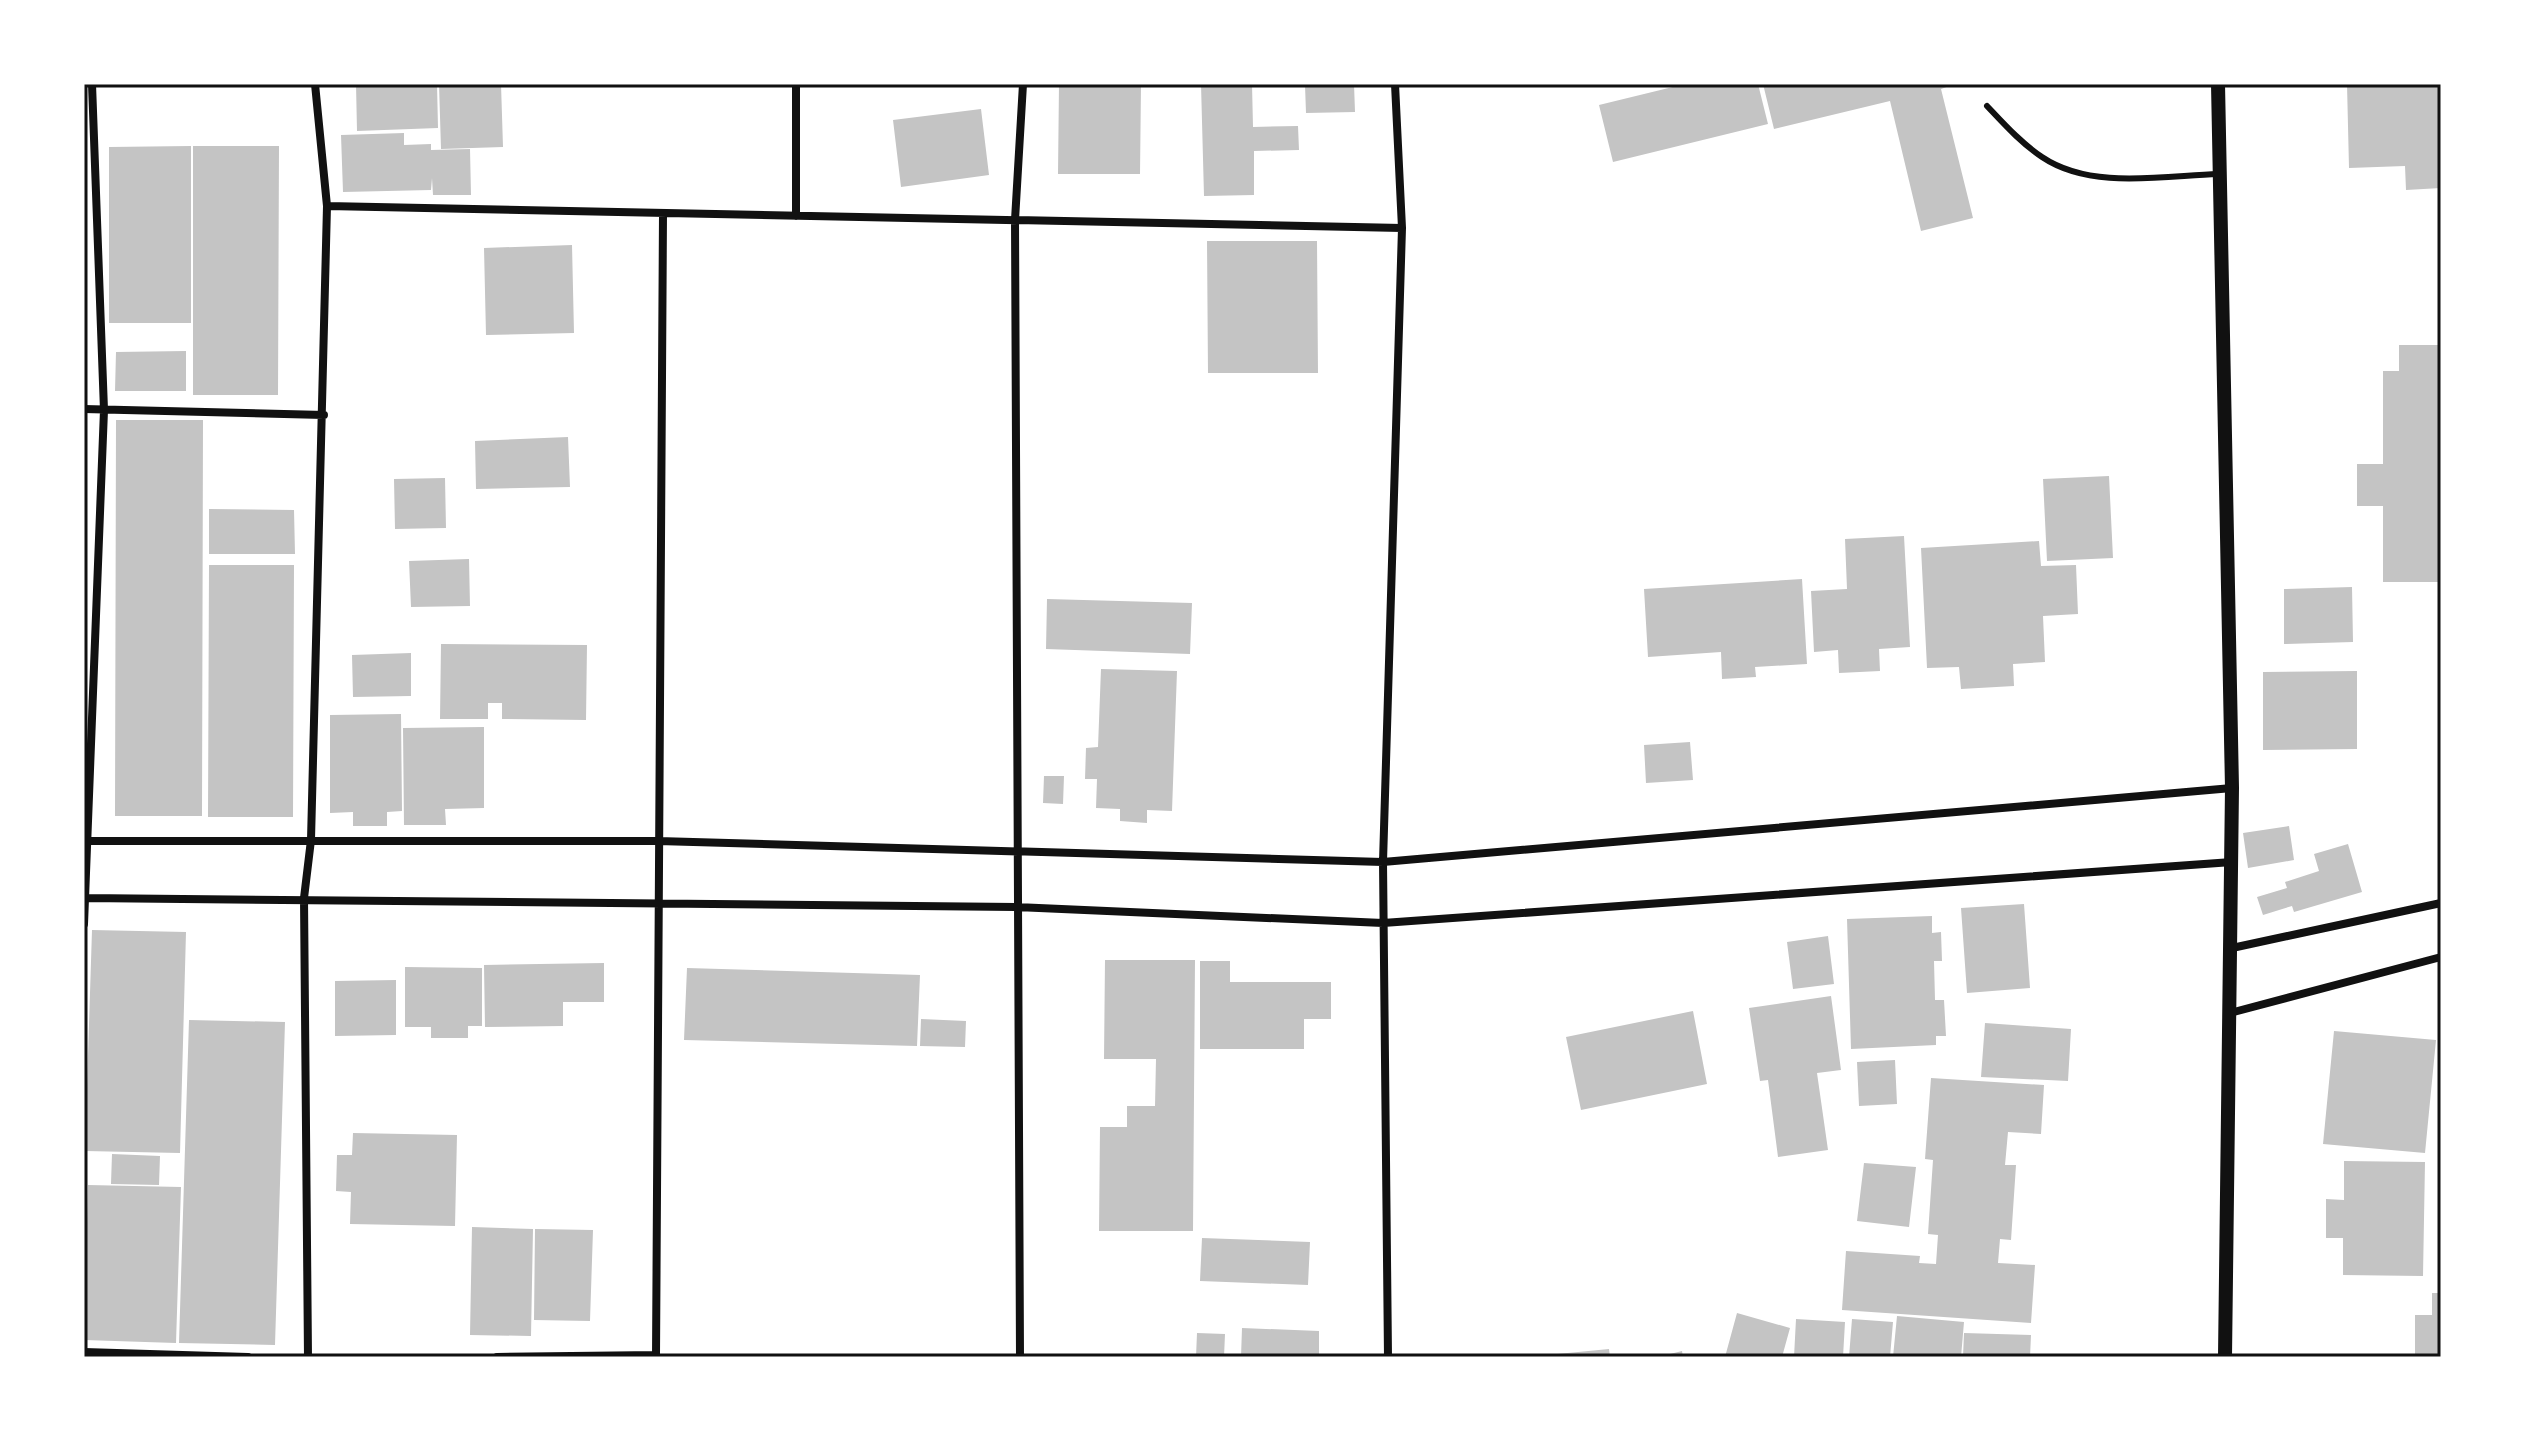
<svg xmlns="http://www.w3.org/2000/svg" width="2525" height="1441" font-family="'Roboto Condensed',sans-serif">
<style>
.building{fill:#c4c4c4}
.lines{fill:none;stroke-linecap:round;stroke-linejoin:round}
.service{stroke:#111;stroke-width:6}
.minor{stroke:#111;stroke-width:8}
.tertiary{stroke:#111;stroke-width:14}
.neatline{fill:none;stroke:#111;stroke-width:3}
</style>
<rect width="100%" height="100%" fill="#fff"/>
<path class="building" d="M 356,84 L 437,84 L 438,128 L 357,131 Z
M 439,84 L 501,84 L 503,147 L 441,149 Z
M 1059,84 L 1141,84 L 1140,174 L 1058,174 Z
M 1201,84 L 1252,84 L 1253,127 L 1298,126 L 1299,150 L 1254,151 L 1254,195 L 1204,196 Z
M 1354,84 L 1355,112 L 1306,113 L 1305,85 Z
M 1685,84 L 1758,84 L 1768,124 L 1613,162 L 1599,105 Z
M 1763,84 L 1955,84 L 1941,89 L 1973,218 L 1921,231 L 1890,101 L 1774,129 Z
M 2347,84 L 2441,84 L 2441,188 L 2406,190 L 2405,166 L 2349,168 Z
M 981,109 L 989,175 L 901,187 L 893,120 Z
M 404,133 L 404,145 L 431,144 L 431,150 L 470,149 L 471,195 L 433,195 L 432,178 L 431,190 L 343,192 L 341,135 Z
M 191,146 L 191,323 L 109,323 L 109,147 Z
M 193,146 L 279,146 L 278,395 L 193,395 Z
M 1207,241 L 1317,241 L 1318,373 L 1208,373 Z
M 572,245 L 574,333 L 486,335 L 484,248 Z
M 2399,345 L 2441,345 L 2441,582 L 2383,582 L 2383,506 L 2357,506 L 2357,464 L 2383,464 L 2383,371 L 2399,371 Z
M 186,351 L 186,391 L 115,391 L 116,352 Z
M 116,420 L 203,420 L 202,816 L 115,816 Z
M 568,437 L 570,487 L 476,489 L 475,441 Z
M 2109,476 L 2113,558 L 2047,561 L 2043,479 Z
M 445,478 L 446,528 L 395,529 L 394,479 Z
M 209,509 L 294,510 L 295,554 L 209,554 Z
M 1904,536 L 1910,647 L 1879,649 L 1880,671 L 1839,673 L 1838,650 L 1814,652 L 1811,591 L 1847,589 L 1845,539 Z
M 2039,541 L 2041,566 L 2076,565 L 2078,614 L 2043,616 L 2045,662 L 2013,664 L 2014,686 L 1961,689 L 1959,667 L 1927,668 L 1921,548 Z
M 469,559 L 470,606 L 411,607 L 409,561 Z
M 209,565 L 294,565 L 293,817 L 208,817 Z
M 1802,579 L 1807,664 L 1755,667 L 1756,677 L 1722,679 L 1721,652 L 1648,657 L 1644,589 Z
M 2352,587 L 2353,642 L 2284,644 L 2284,589 Z
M 1047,599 L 1192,603 L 1190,654 L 1046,649 Z
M 441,644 L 587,645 L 586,720 L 502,719 L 502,703 L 488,703 L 488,719 L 440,719 Z
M 411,653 L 411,696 L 353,697 L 352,655 Z
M 1101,669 L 1177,671 L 1172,811 L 1147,810 L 1147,823 L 1120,821 L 1120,809 L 1096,808 L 1097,779 L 1085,779 L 1086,748 L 1098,747 Z
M 2357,671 L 2357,749 L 2263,750 L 2263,672 Z
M 401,714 L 402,811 L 387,812 L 387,826 L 353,826 L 353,812 L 330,813 L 330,715 Z
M 484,727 L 484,808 L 445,809 L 446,825 L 404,825 L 403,728 Z
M 1690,742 L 1693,780 L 1646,783 L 1644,745 Z
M 1044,776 L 1064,776 L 1063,804 L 1043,803 Z
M 2289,826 L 2294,860 L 2248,868 L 2243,833 Z
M 2348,844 L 2362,892 L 2294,912 L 2292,906 L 2263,915 L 2257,897 L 2287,888 L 2285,882 L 2319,871 L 2314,854 Z
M 2024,904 L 2030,988 L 1967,993 L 1961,908 Z
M 1932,916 L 1932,933 L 1941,932 L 1942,961 L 1934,961 L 1935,1000 L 1944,1000 L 1946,1036 L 1936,1036 L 1936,1045 L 1851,1049 L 1847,919 Z
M 92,930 L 186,932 L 180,1153 L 85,1151 Z
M 1828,936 L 1834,984 L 1793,989 L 1787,942 Z
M 1105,960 L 1195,960 L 1193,1231 L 1099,1231 L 1100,1127 L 1127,1127 L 1127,1106 L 1155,1106 L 1156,1059 L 1104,1059 Z
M 1200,961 L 1230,961 L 1230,982 L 1331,982 L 1331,1019 L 1304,1019 L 1304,1049 L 1200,1049 Z
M 604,963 L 604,1002 L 563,1002 L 563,1026 L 485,1027 L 484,965 Z
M 405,967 L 482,968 L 482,1026 L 468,1026 L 468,1038 L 431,1038 L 431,1027 L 405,1027 Z
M 687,968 L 920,975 L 917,1046 L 684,1040 Z
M 396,980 L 396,1035 L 335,1036 L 335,981 Z
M 1831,996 L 1841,1070 L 1817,1073 L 1828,1150 L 1778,1157 L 1768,1080 L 1760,1081 L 1749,1008 Z
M 1693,1011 L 1707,1084 L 1581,1110 L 1566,1037 Z
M 921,1019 L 966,1021 L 965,1047 L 920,1046 Z
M 189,1020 L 285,1022 L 275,1345 L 179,1343 Z
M 1985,1023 L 2071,1029 L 2068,1081 L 1981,1077 Z
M 2334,1031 L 2436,1040 L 2425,1153 L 2323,1144 Z
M 1895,1060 L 1897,1104 L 1859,1106 L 1857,1062 Z
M 1931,1078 L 2044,1085 L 2041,1134 L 2008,1132 L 2005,1165 L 2016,1165 L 2011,1240 L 2000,1239 L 1998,1263 L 2035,1265 L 2031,1323 L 1842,1310 L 1846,1251 L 1920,1256 L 1919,1263 L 1936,1264 L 1938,1235 L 1928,1234 L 1933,1160 L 1925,1159 Z
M 353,1133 L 457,1135 L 455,1226 L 350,1224 L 351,1192 L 336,1191 L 337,1155 L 352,1155 Z
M 112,1154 L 160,1156 L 159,1185 L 111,1184 Z
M 2344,1161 L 2425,1162 L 2423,1276 L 2343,1275 L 2343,1238 L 2326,1238 L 2326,1199 L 2344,1200 Z
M 1864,1163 L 1916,1167 L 1909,1227 L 1857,1221 Z
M 88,1185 L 181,1187 L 176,1343 L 84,1340 Z
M 472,1227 L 533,1229 L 531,1336 L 470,1335 Z
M 535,1229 L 593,1230 L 590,1321 L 534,1320 Z
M 1202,1238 L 1310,1242 L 1308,1285 L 1200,1281 Z
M 2432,1293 L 2441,1293 L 2441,1357 L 2415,1357 L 2415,1315 L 2432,1315 Z
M 1737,1313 L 1790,1328 L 1782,1357 L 1725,1357 Z
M 1897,1316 L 1964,1322 L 1961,1357 L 1893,1357 Z
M 1796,1319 L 1845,1322 L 1843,1357 L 1794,1357 Z
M 1852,1319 L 1893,1322 L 1890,1357 L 1849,1357 Z
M 1242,1328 L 1319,1331 L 1319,1357 L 1241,1357 Z
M 1197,1333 L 1225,1334 L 1224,1357 L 1196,1357 Z
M 1964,1333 L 2031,1335 L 2030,1357 L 1963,1357 Z
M 1609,1349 L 1610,1357 L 1547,1357 L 1547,1355 Z
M 1682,1351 L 1683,1357 L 1662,1357 L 1662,1356 Z"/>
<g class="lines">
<path class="service" d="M 1987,106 C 2004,124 2021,143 2042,157 C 2091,190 2162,176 2218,174"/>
<path class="minor" d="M 796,84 L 796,216
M 327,206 L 1402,228
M 84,409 L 324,415
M 89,841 L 658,841 L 1383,862 L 2232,788
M 85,898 L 1016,907 L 1383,923 L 2232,862
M 84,924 L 104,410 L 92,84
M 2232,948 L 2441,903
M 2230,1013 L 2441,957
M 84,1352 L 248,1357
M 308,1357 L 304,898 L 311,840 L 327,206 L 315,84
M 497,1357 L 656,1355
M 656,1357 L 663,214
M 1020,1357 L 1015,220 L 1023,84
M 1388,1357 L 1383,862 L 1402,228 L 1395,84"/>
<path class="tertiary" d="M 2218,84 L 2232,788 L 2225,1357"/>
</g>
<rect width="2525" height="1441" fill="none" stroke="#ffffff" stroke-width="172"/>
<rect x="86" y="86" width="2353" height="1269" class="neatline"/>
</svg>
